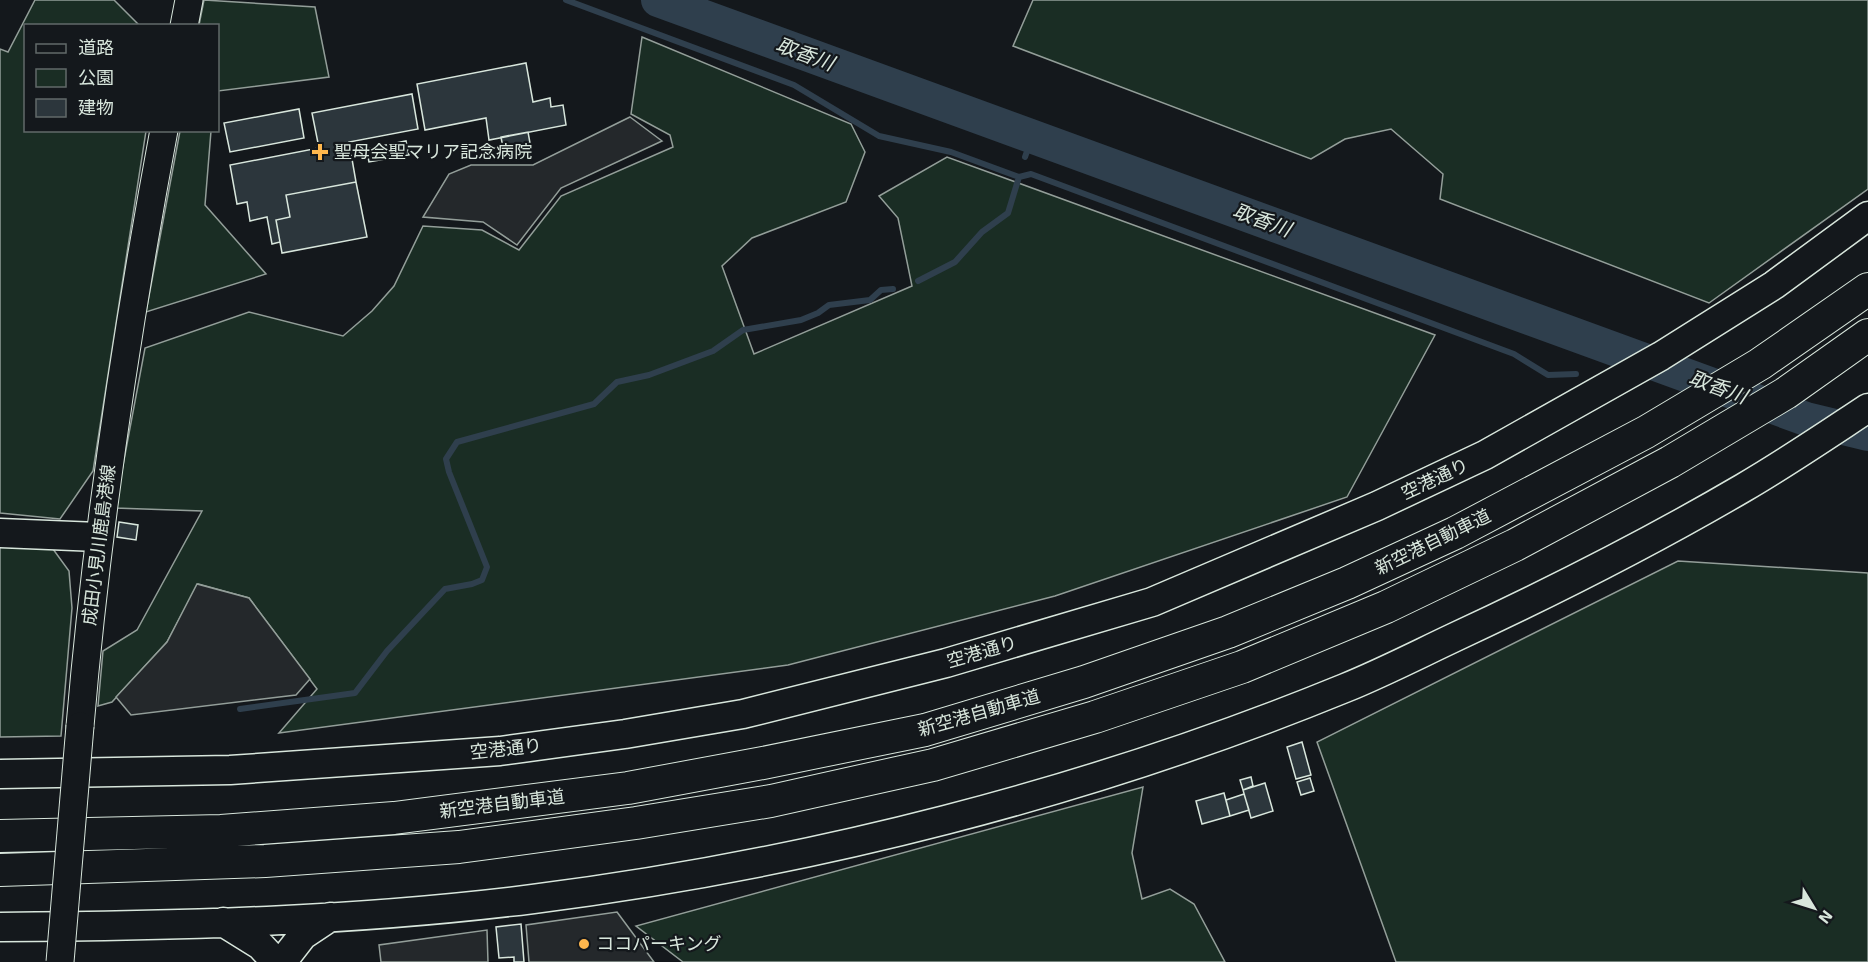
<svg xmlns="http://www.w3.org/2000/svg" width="1868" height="962" font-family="'Exo 2','Noto Sans JP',sans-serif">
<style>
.green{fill:#1a2d24;stroke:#939e99;stroke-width:1.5}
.parking{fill:#24282b;stroke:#939e99;stroke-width:1.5}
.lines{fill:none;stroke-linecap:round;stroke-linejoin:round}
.stream{stroke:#2f3f4d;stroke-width:6}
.river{stroke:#2f3f4d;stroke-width:34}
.building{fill:#2c363c;stroke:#d8e6dc;stroke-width:1.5}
.primary-casing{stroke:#d8e6dc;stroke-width:29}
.trunk-casing{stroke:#d8e6dc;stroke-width:31}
.motorway-casing{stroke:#d8e6dc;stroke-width:34}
.primary{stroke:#14181c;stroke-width:27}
.trunk{stroke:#14181c;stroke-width:28}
.motorway{stroke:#14181c;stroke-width:32}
.primary-bridge-casing{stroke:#d8e6dc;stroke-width:29;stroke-linecap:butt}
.primary-bridge{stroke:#14181c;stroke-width:27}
.poi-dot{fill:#ffb74d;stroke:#14181c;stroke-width:2}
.labels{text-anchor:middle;stroke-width:4.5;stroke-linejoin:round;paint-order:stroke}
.poi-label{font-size:18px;fill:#d8e6dc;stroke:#14181c;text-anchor:start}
.street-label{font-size:18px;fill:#d8e6dc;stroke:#14181c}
.water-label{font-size:20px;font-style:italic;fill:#d8e6dc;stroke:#14181c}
</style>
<rect width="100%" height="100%" fill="#14181c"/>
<path class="green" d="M 35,0 L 114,0 L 139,25 L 26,26 L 26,130 L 146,131 L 93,471 L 60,519 L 0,513 L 0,49 L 8,52 Z
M 204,0 L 315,7 L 329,77 L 218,91 L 218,26 L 199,25 Z
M 1033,0 L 1868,0 L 1868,189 L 1709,303 L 1440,199 L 1443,174 L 1391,129 L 1345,139 L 1311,159 L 1013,46 Z
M 642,37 L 851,124 L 865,152 L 846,202 L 752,238 L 722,266 L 754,354 L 912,286 L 898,218 L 879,196 L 947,157 L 1435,335 L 1347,497 L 1055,596 L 788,665 L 279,733 L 317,689 L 249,598 L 198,584 L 167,642 L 112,702 L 98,706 L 103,651 L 137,630 L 202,511 L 115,508 L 145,348 L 249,312 L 343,336 L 372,311 L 394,286 L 423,226 L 482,230 L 519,250 L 561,196 L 673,147 L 670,135 L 631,114 Z
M 180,131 L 211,131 L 205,205 L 266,274 L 146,312 Z
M 0,547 L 53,549 L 69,571 L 72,608 L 61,736 L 0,737 Z
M 1678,561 L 1868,573 L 1868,962 L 1396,962 L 1317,742 Z
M 1143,787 L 1132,853 L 1142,899 L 1170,889 L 1194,904 L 1225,962 L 683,962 L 636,926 Z"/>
<path class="parking" d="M 630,117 L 662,141 L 561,188 L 517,245 L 483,222 L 423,217 L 449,174 L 471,165 L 533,165 Z
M 197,584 L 249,598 L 310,679 L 296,695 L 131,715 L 116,697 L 167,642 Z
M 617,912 L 654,962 L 529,962 L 526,925 Z
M 487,930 L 488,962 L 381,962 L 379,945 Z"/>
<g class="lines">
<path class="stream" d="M 566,0 L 794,85 L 879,136 L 951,152 L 1019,177 L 1031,174 L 1514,354 L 1548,375 L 1576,374
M 1025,157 L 1032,137
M 918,281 L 955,262 L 982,232 L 1008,213 L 1019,177
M 240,709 L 355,693 L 387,651 L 445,589 L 472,584 L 482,580 L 487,567 L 449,472 L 446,459 L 457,442 L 594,404 L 617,382 L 649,375 L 713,351 L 743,330 L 801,320 L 818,313 L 829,305 L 870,300 L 881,290 L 893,289"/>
<path class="river" d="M 658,0 L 1806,419 L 1868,434"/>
</g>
<path class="building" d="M 526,63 L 533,102 L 550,98 L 551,107 L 563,105 L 566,125 L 489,140 L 486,118 L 425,130 L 417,84 Z
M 412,94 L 418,129 L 349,142 L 356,182 L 286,195 L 290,217 L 276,220 L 280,242 L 272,244 L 267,217 L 250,221 L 247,202 L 237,204 L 230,165 L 319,148 L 312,113 Z
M 299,109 L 304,138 L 230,152 L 224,123 Z
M 528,132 L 530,143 L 503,148 L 501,137 Z
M 406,141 L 409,155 L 369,162 L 366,149 Z
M 356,182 L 367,237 L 282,253 L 276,220 L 290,217 L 286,195 Z
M 119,522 L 138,525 L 136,540 L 117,537 Z
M 1302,742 L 1311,775 L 1296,779 L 1287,747 Z
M 1251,777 L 1253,786 L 1243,790 L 1240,780 Z
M 1310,778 L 1314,791 L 1301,795 L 1297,782 Z
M 1265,783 L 1273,811 L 1251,818 L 1243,790 Z
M 1224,793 L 1230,816 L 1202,824 L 1196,801 Z
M 1244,794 L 1249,810 L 1230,816 L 1226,800 Z
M 521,924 L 524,962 L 514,962 L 514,957 L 499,958 L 496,927 Z"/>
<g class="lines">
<defs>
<path id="primary" d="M 184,26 L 189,0
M 80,726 C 97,526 127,328 164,130"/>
<path id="trunk" d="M 0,533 L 98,537
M 0,774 L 230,770 L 500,751 L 625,734 L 743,714 L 946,663 L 1152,602 L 1377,506 L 1485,455 L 1661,356 L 1774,285 L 1868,216
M 223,922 L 260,945 L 276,962
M 0,927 C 178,926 357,921 533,899 C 809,864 1088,793 1345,688 C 1382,673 1417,655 1453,638 C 1552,592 1649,543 1743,488 C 1786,463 1827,435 1868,408
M 282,962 L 303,935 L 330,917"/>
<path id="motorway" d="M 0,836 L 221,831 L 394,818 L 628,788 L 763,763 L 925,730 L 1084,682 L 1228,632 L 1347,583 L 1455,533 L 1646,432 L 1760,364 L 1868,289
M 0,870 L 265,861 L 459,847 L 636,823 L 771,801 L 933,765 L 1095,717 L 1242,667 L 1386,607 L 1515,545 L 1670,462 L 1786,393 L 1868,335"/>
</defs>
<use href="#primary" class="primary-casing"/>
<use href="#trunk" class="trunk-casing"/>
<use href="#motorway" class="motorway-casing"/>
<use href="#primary" class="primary"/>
<use href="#trunk" class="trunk"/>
<use href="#motorway" class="motorway"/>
<defs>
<path id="primary-bridge" d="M 60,962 L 80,726"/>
</defs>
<use href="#primary-bridge" class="primary-bridge-casing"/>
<use href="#primary-bridge" class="primary-bridge"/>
</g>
<g class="poi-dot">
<path d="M317 143h6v6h6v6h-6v6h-6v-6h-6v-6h6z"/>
<circle cx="584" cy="944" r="6"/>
</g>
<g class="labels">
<g class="poi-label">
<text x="334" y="158">聖母会聖マリア記念病院</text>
<text x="596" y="950">ココパーキング</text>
</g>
<g class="street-label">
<text transform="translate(1435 479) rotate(-25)" y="6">空港通り</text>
<text transform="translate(1433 542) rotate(-26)" y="6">新空港自動車道</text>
<text transform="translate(99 545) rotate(-83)" y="6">成田小見川鹿島港線</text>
<text transform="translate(982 652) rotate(-16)" y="6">空港通り</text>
<text transform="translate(979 713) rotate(-16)" y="6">新空港自動車道</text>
<text transform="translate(506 749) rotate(-6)" y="6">空港通り</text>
<text transform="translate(502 804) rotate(-7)" y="6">新空港自動車道</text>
</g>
<g class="water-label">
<text transform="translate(805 54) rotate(20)" y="7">取香川</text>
<text transform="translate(1262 220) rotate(20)" y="7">取香川</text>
<text transform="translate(1718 387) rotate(20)" y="7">取香川</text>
</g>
</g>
<rect x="24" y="24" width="195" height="108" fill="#14181c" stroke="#626a69" stroke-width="1.5"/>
<rect x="36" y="44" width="30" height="9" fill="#14181c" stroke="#626a69" stroke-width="1.5"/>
<text x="78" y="54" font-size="18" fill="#d8e6dc">道路</text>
<rect x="36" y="69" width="30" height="18" fill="#1a2d24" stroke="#626a69" stroke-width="1.5"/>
<text x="78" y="84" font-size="18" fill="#d8e6dc">公園</text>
<rect x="36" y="99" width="30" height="18" fill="#2c363c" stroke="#626a69" stroke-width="1.5"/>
<text x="78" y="114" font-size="18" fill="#d8e6dc">建物</text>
<g transform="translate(1814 908) rotate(128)" stroke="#14181c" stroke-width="4.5" paint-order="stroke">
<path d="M0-4.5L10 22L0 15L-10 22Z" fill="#d8e6dc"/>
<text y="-9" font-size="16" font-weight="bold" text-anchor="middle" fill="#d8e6dc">N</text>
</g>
</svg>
